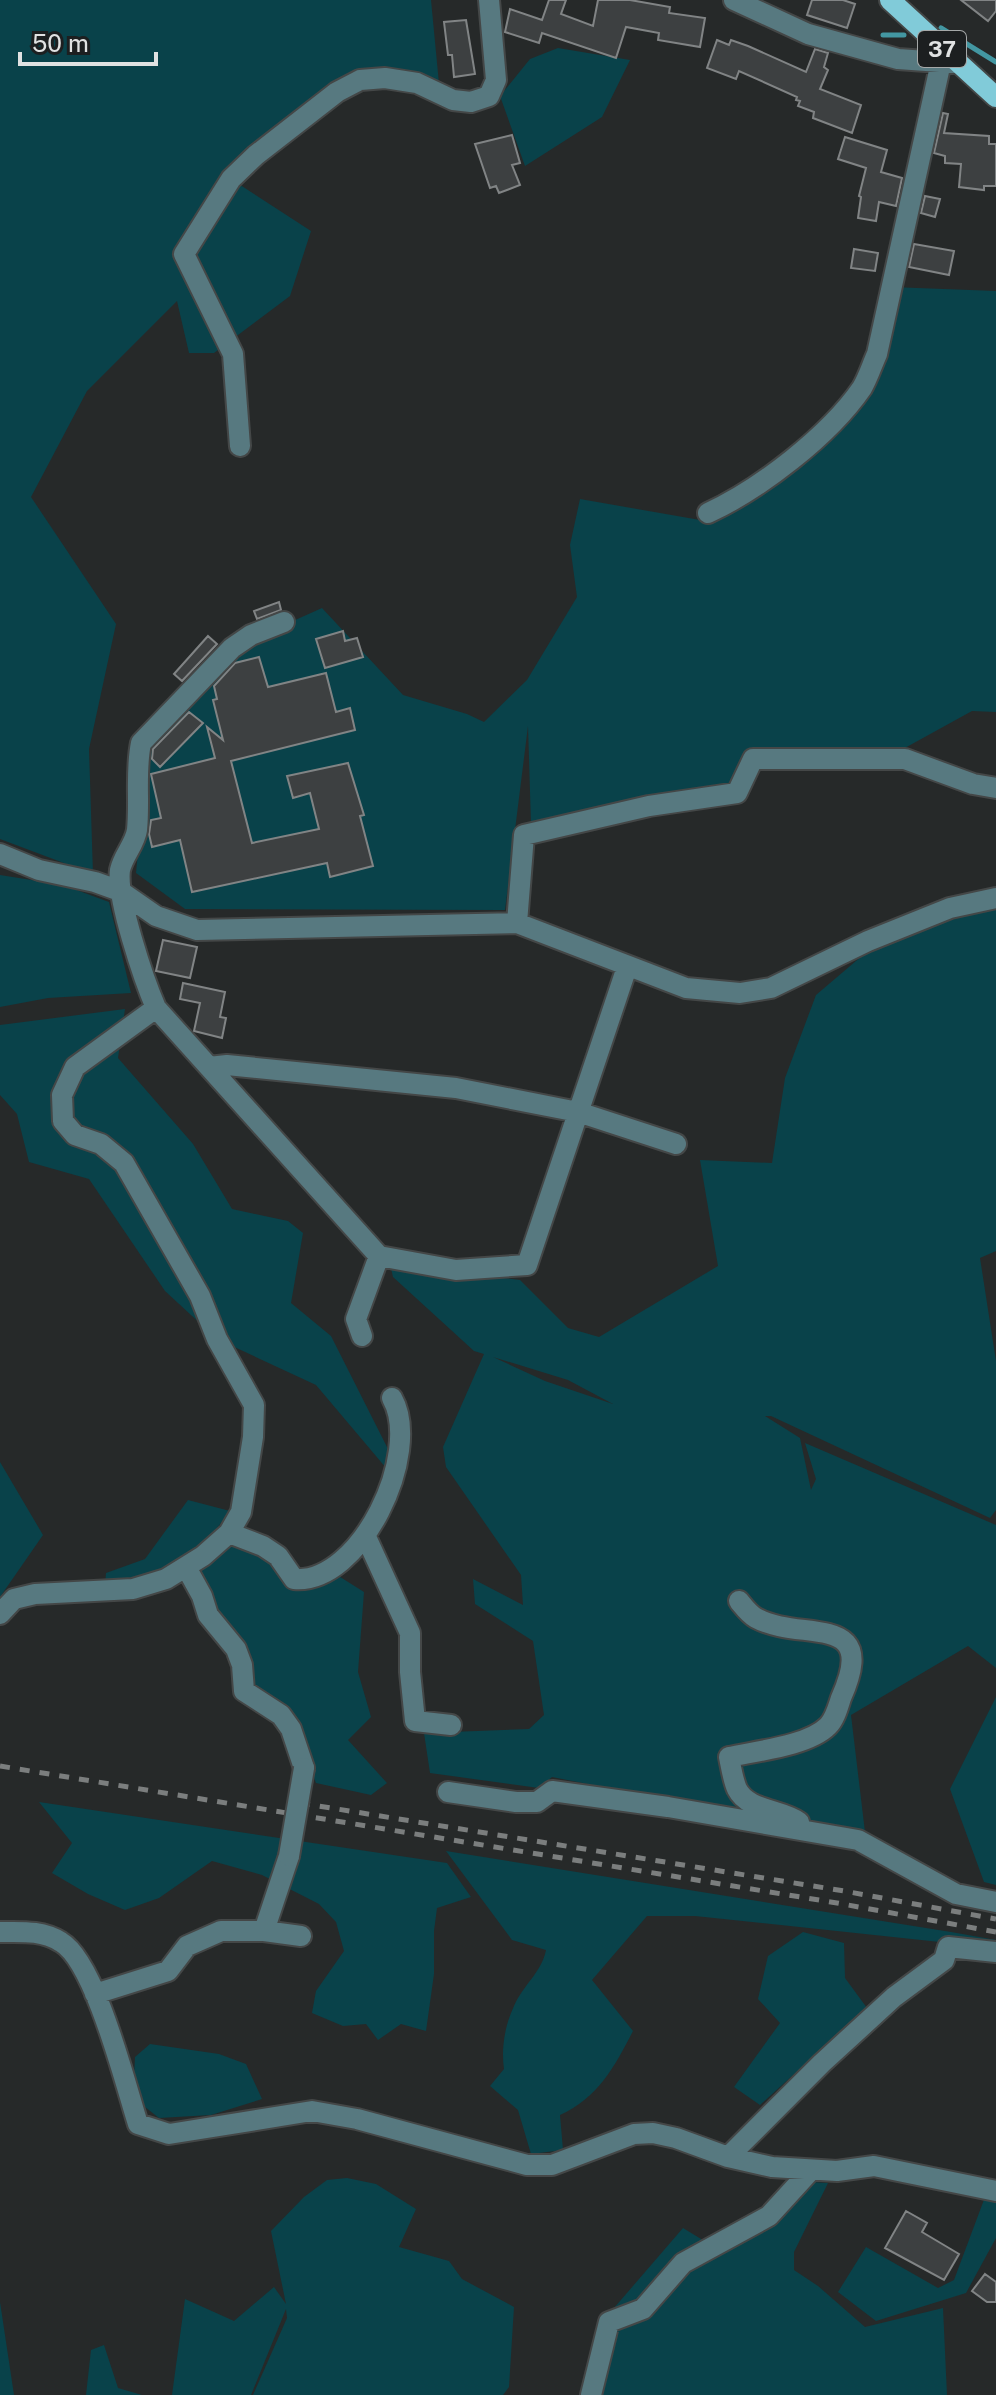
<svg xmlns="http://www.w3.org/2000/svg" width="996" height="2395" font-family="'Public Sans',sans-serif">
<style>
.green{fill:#09424a;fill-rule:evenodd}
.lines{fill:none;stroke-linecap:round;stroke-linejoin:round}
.stream{stroke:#4397a2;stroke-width:5}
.building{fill:#3d4041;stroke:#818485;stroke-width:2}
.minor-casing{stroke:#444747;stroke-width:24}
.major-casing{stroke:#444747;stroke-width:24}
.minor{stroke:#577980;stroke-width:20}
.major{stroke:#81cbd9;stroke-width:20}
.rail{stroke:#7b7e7e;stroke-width:5;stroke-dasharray:10 10;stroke-linecap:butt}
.minor-bridge-casing{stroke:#444747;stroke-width:24;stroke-linecap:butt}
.minor-bridge{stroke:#577980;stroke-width:20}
.labels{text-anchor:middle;stroke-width:6;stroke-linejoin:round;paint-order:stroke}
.shield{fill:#1c1f20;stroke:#a5a8a8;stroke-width:2}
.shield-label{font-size:22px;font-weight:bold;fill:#e0e2e2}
</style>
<rect width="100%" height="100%" fill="#262929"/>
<path class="green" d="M 0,0 L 431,0 L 440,94 L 385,78 L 299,122 L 231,179 L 311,231 L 290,296 L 214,353 L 189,353 L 177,301 L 87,391 L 31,497 L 116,624 L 89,749 L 93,874 L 0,839 Z
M 558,48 L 630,60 L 602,117 L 525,166 L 500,96 L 530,59 Z
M 891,287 L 996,291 L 996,712 L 972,711 L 903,749 L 762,750 L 737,793 L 531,824 L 528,726 L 505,910 L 185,909 L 136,873 L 148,749 L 198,695 L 264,634 L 322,608 L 403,695 L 467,714 L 484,722 L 527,680 L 577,597 L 570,545 L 580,499 L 700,520 L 862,408 Z
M 0,875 L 63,885 L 109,902 L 131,993 L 48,998 L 0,1007 Z
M 996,908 L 996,1251 L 980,1258 L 996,1361 L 996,1510 L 990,1518 L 771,1416 L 765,1416 L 800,1438 L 811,1490 L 816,1479 L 805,1443 L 996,1525 L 996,1668 L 968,1646 L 851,1715 L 865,1832 L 757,1817 L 552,1777 L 539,1788 L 430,1773 L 424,1733 L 529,1729 L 544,1715 L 533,1641 L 475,1604 L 473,1579 L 523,1605 L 521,1575 L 446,1467 L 443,1447 L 484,1354 L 474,1351 L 393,1277 L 390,1264 L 520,1280 L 568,1328 L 599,1337 L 718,1266 L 700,1160 L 772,1163 L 785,1078 L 816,995 L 883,938 ZM 493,1357 L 568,1380 L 613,1404 L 545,1381 Z
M 125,1009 L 118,1058 L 193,1144 L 232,1209 L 288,1221 L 303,1233 L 291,1303 L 331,1336 L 388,1449 L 392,1475 L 316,1385 L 217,1339 L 165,1291 L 89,1179 L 29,1162 L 17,1114 L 0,1095 L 0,1025 Z
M 0,1462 L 43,1535 L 0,1597 Z
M 188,1500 L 230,1511 L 214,1532 L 275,1558 L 298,1588 L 337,1575 L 364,1592 L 358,1672 L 371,1717 L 348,1740 L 387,1783 L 371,1795 L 316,1783 C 302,1745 271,1718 251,1684 C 227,1644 209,1602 191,1559 L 133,1583 L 105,1585 L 106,1573 L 145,1559 Z
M 996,1697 L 996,1885 L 984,1882 L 950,1789 Z
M 39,1802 L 447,1863 L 471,1897 L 437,1908 L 434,1931 L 434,1974 L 426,2031 L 401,2024 L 378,2040 L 366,2024 L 343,2026 L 312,2013 L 316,1991 L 344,1951 L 336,1922 L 319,1904 L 262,1875 L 212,1861 L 159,1898 L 125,1910 L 88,1894 L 52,1873 L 72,1843 Z
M 446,1851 L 951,1932 L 996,1940 L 996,1948 L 695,1916 L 647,1916 L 592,1980 L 633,2031 C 615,2066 598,2098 560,2115 L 563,2150 L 531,2154 L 518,2110 L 490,2086 L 504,2069 C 501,2048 505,2025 514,2006 C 523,1985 542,1972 546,1950 L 512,1940 Z
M 803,1932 L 844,1943 L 845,1978 L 867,2008 L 760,2105 L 734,2087 L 780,2023 L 758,1999 L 768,1956 Z
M 150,2044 L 219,2054 L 246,2064 L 262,2099 L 211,2115 L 159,2118 L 145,2107 L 134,2078 L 135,2057 Z
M 347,2178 L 376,2184 L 416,2209 L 399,2247 L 449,2261 L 462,2279 L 514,2307 L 509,2387 L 503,2395 L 253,2395 L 287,2318 L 286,2309 L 251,2395 L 172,2395 L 185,2299 L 234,2321 L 274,2287 L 286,2304 L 271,2231 L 304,2197 L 327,2180 Z
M 808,2182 L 828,2183 L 794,2252 L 794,2270 L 818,2286 L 865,2327 L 943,2308 L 947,2395 L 589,2395 L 614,2308 L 683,2228 L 711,2245 Z
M 985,2197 L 996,2201 L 996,2238 L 966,2293 L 876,2321 L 838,2292 L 866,2247 L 938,2288 L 954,2280 Z
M 0,2302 L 14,2395 L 0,2395 Z
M 104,2345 L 118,2388 L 142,2395 L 86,2395 L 91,2350 Z"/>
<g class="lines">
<path class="stream" d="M 941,28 L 996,62
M 883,35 L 904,35"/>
</g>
<path class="building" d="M 549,0 L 566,0 L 561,14 L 593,26 L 598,0 L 630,0 L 670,7 L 669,13 L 705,18 L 700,47 L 658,40 L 659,33 L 626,27 L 616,58 L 542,33 L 539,43 L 505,32 L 510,9 L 542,20 Z
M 812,0 L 843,0 L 855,4 L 847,28 L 807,15 Z
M 961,0 L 996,0 L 996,11 L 988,21 Z
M 466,20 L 475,74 L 454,77 L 452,55 L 448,55 L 444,22 Z
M 717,40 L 729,45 L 731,40 L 748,46 L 806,72 L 815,49 L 828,53 L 824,67 L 828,70 L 820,89 L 861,105 L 852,133 L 813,118 L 814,112 L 798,106 L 800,101 L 796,100 L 797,97 L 739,71 L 736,79 L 707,68 Z
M 943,113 L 948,114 L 944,133 L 989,136 L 989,144 L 996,144 L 996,186 L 984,186 L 984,190 L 959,187 L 961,164 L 945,163 L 945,156 L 934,153 Z
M 512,135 L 520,163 L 512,165 L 520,185 L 499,193 L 496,186 L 490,188 L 475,144 Z
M 845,137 L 887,150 L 881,172 L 902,178 L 896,206 L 879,202 L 876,221 L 858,218 L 861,197 L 859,196 L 866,168 L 838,159 Z
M 925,196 L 940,199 L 935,217 L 921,213 Z
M 914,244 L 954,251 L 949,275 L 909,267 Z
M 854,249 L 878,253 L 875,271 L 851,268 Z
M 279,602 L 281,610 L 257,619 L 254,611 Z
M 343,631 L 345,641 L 357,638 L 363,657 L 325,668 L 316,639 Z
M 208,636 L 217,644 L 182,681 L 174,674 Z
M 259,657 L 268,687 L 326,673 L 336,712 L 350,708 L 355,730 L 231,761 L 252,843 L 319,829 L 310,793 L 293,798 L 287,776 L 348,763 L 364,815 L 360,816 L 373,866 L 330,877 L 327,863 L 192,892 L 180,840 L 152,847 L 149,834 L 151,820 L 161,818 L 151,774 L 215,758 L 207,727 L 223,740 L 213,700 L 217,699 L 214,686 L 235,663 Z
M 189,712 L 203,723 L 160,767 L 152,759 L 153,749 Z
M 163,940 L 197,947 L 190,978 L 156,971 Z
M 183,983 L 225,992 L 220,1017 L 226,1018 L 222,1038 L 194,1031 L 200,1003 L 180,999 Z
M 906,2211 L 927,2223 L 922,2232 L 959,2254 L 944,2280 L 885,2248 Z
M 985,2274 L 996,2282 L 996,2302 L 987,2302 L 972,2291 Z"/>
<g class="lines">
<defs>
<path id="minor" d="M 734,0 L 808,34 L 898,59 L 954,63
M 240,446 L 233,354 L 184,254 L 231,179 L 256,155 L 337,92 L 360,80 L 385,78 L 417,83 L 453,100 L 471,102 L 489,96 L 496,80 L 489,0
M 708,513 C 760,489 829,436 862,388 C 868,378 872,365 877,354 L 941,62
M 284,622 L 251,635 L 232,648 L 141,743 C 135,772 140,801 137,830 C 135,844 123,856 120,870 C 116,898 144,980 156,1008 L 379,1256 L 456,1270 L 527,1265 L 627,967
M 0,854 L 39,870 L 95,882 L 120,891 L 156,916 L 197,930 L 517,923 L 686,988 L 740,993 L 771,988 L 868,941 L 950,908 L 996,898
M 517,923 L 524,835 L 649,806 L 737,793 L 753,759 L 905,759 L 973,784 L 996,788
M 209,1067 L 227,1065 L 456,1088 L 578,1112 L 676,1144
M 362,1336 L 356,1319 L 379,1256
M 229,1533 L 263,1546 L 278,1556 L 294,1579 C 360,1585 423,1453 392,1398
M 366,1537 L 410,1633 L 410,1672 L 415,1721 L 451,1725
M 186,1567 L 202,1596 L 208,1615 L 236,1649 L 242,1665 L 244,1691 L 281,1715 L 291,1729 L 304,1768
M 739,1601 C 744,1607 749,1614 756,1618 C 802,1643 880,1610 841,1698 C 838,1707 835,1719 828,1726 C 808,1746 756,1751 729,1757 C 731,1767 733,1780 737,1789 C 748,1811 781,1809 799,1822
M 0,1614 L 14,1599 L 35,1594 L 133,1589 L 166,1579 L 203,1556 L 229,1533 L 241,1512 L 253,1437 L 254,1405 L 217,1339 L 200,1296 L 124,1163 L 101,1144 L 75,1135 L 63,1121 L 62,1095 L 75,1067 L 156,1008
M 448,1792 L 516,1802 L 537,1802 L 552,1791 L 668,1807 L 858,1840 L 956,1894 L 996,1902
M 264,1931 L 289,1856
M 0,1932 C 21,1932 42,1930 61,1942 C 95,1962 125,2083 138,2124 L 169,2134 L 312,2111 L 357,2119 L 527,2165 L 552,2165 L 634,2134 L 653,2133 L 676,2138 L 728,2157 L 772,2167 L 837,2171 L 874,2166 L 996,2191
M 95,1994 L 168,1971 L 187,1946 L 221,1931 L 264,1931 L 301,1936
M 728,2157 L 822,2063 L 894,1997 L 944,1960 L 948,1947 L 996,1952
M 591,2395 L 609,2322 L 643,2309 L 683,2263 L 769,2216 L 811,2170"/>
<path id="major" d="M 890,0 L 996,97"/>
</defs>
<use href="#minor" class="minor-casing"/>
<use href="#major" class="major-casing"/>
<use href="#minor" class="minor"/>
<use href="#major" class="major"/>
<path class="rail" d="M 0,1766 L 837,1903 L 996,1932
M 300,1803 L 844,1891 L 996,1919"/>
<defs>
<path id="minor-bridge" d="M 289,1856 L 304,1768"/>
</defs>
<use href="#minor-bridge" class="minor-bridge-casing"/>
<use href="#minor-bridge" class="minor-bridge"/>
</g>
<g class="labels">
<rect class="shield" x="918" y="31" width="48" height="36" rx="6"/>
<g class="shield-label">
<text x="942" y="57">37</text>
</g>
</g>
<path d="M20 52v12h136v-12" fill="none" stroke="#e0e2e2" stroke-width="4"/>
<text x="32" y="52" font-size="24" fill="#e0e2e2" stroke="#1c1f20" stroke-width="6" paint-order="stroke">50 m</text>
</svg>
